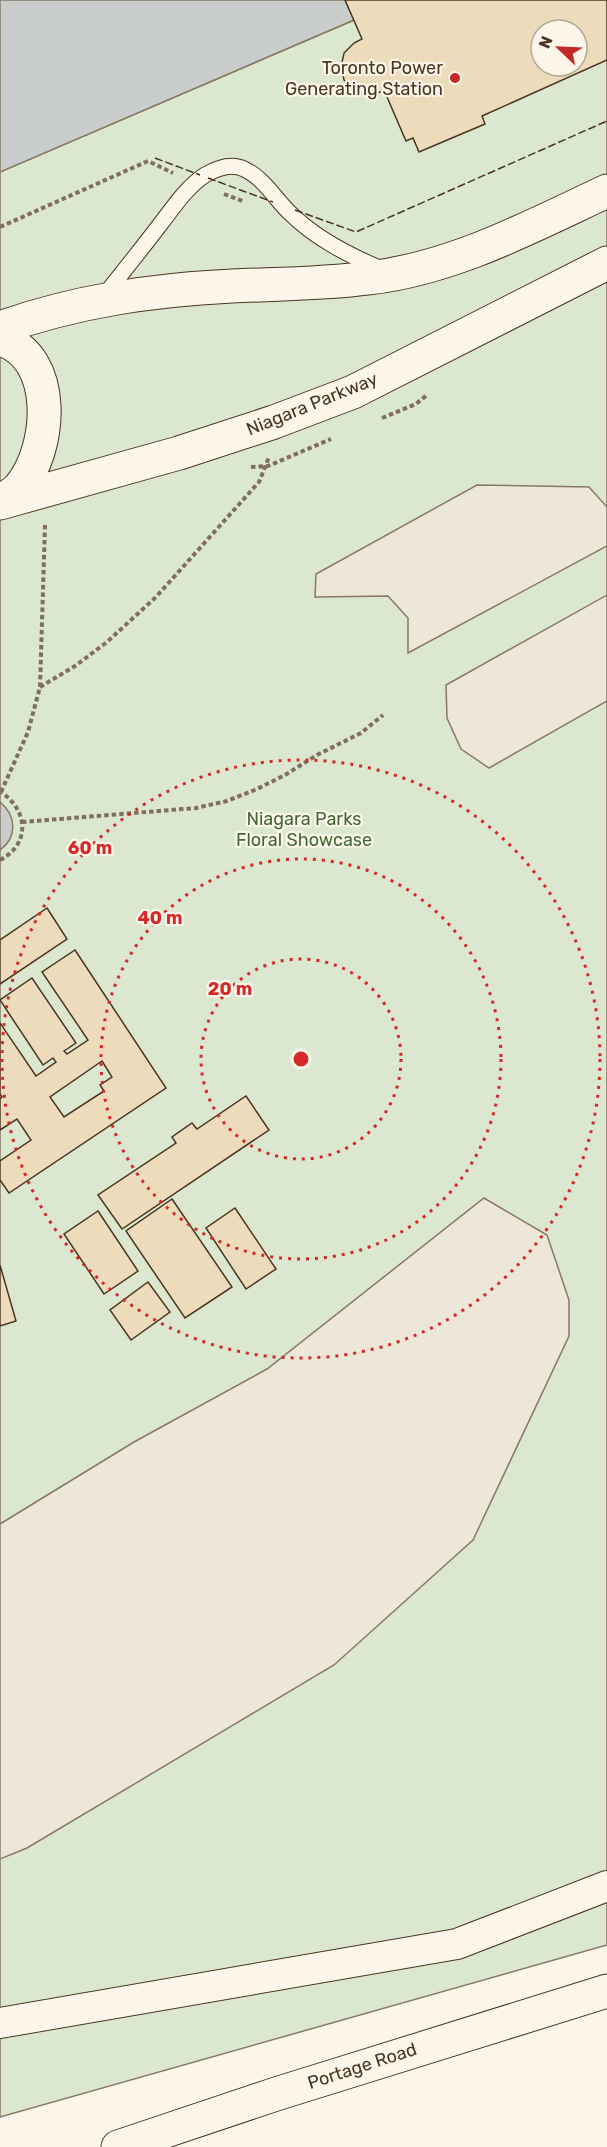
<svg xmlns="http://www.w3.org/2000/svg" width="607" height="2147" font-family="Rubik,sans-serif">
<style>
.green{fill:#dce7d0;stroke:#887966;stroke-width:1.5;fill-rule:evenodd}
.parking{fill:#ede7d9;stroke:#887966;stroke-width:1.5}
.water{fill:#c9cecd;stroke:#887966;stroke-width:1.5}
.building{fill:#ecdcbc;stroke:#4a3520;stroke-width:1.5;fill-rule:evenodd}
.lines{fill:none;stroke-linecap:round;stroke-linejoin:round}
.service-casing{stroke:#4a3520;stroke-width:17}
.minor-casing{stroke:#4a3520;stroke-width:32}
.secondary-casing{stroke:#4a3520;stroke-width:35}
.path{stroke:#7f6f5c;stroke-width:4;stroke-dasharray:4.5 3;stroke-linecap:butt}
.service{stroke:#fbf6e9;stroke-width:15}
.minor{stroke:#fbf6e9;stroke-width:30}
.secondary{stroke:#fbf6e9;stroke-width:33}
.fence{stroke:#4a3520;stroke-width:1.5;stroke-dasharray:8 3;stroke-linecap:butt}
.ring{fill:none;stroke:#d62828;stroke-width:3;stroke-dasharray:3 6}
.poi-dot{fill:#c62828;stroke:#fbf6e9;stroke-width:2}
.labels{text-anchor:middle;stroke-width:4.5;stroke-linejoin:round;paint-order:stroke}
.poi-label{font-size:18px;fill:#4a3520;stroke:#fbf6e9;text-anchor:end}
.street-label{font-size:18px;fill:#4a3520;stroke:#fbf6e9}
.park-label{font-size:18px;fill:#436837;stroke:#fbf6e9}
.centre{fill:#d62828;stroke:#fbf6e9;stroke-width:3}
.ring-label{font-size:18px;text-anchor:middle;font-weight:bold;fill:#d62828;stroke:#fbf6e9;stroke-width:4.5;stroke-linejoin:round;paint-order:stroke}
</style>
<rect width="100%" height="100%" fill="#fbf6e9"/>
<path class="green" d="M 607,0 L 607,1945 L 0,2117 L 0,172 L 354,20 ZM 541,30 L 577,30 L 577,66 L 541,66 Z"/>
<path class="parking" d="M 477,485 L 589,487 L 607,507 L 607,546 L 408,653 L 408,618 L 388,596 L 315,597 L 316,574 Z
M 607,595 L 607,701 L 489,768 L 461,749 L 447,718 L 446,685 Z
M 484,1198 L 547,1235 L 569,1300 L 569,1336 L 473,1540 L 334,1665 L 27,1848 L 0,1859 L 0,1524 L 134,1442 L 267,1369 Z"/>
<path class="water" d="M 0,0 L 345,0 L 354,20 L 0,172 Z
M 0,802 C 16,815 18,837 0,850 Z"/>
<path class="building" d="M 345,0 L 607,0 L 607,60 L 482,116 L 485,124 L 419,152 L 413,138 L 406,141 L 384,90 L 376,94 L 362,94 L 353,90 L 344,80 L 341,67 L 344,53 L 354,43 L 362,39 ZM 541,30 L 577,30 L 577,66 L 541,66 Z
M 47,908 L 67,939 L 0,984 L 0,940 Z
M 75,950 L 166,1088 L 9,1193 L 0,1180 L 0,1161 L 31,1140 L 17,1119 L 0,1130 L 0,1099 L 2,1097 L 0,1094 L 0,1023 L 36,1076 L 56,1062 L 53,1058 L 43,1065 L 0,1000 L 32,978 L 76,1043 L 64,1051 L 67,1054 L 88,1040 L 42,972 ZM 102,1061 L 112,1077 L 100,1085 L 104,1091 L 64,1117 L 50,1097 Z
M 246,1096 L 269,1130 L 122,1229 L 98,1195 L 176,1143 L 172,1137 L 192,1123 L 197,1129 Z
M 172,1199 L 232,1287 L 185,1318 L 126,1231 Z
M 235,1208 L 276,1269 L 246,1289 L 206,1228 Z
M 98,1211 L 138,1271 L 104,1294 L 64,1234 Z
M 0,1265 L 16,1321 L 0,1326 Z
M 148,1282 L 170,1312 L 131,1340 L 110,1310 Z"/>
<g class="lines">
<defs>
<path id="service" d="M 103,297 C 123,272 143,247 162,222 C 175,205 187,187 205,175 C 217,168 232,163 244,169 C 264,178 275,199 290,213 C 316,239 350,256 384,270"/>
<path id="minor" d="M 0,2023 L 457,1944 L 607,1886"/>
<path id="secondary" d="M 0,328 C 76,301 152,290 232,286 C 278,284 323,284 369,278 C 454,268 530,227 607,191
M 0,339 C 59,356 52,450 19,488 C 14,493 6,498 0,501
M 0,503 L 179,453 L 274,422 L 353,392 L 607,263
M 118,2147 L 276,2094 L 607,1991"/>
</defs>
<use href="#service" class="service-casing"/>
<use href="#minor" class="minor-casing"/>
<use href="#secondary" class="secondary-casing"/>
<path class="path" d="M 224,194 L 245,202
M 0,227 L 148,161 L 173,173
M 382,418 L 416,404 L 428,394
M 251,467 L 268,466 L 331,439
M 40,687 L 75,666 L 107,642 L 156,597 L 259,482 L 269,457
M 1,792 L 28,732 L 40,687 L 45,525
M 22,822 L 196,808 L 227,801 L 257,789 L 285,775 L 317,755 L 361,733 L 383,715
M 0,860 C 31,844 28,810 1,792"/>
<use href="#service" class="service"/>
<use href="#minor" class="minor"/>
<use href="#secondary" class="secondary"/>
<path class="fence" d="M 155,158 L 200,175
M 208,178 L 273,202
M 295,210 L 356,232 L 607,121"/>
</g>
<g class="ring">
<circle cx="301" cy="1059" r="100"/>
<circle cx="301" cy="1059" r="200"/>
<circle cx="301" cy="1059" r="299"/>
</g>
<circle class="poi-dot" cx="455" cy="78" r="6"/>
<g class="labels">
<g class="poi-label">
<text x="443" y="74">Toronto Power<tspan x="443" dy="21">Generating Station</tspan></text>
</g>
<g class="street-label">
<text transform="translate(312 404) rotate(-22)" y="6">Niagara Parkway</text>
<text transform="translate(362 2066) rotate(-18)" y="6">Portage Road</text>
</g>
<g class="park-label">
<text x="304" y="825">Niagara Parks<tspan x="304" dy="21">Floral Showcase</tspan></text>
</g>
</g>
<circle cx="301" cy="1059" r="9" class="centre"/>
<g class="ring-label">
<text x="90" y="854">60 m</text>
<text x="160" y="924">40 m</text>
<text x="230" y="995">20 m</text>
</g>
<g transform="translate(559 48) rotate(293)"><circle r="28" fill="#fbf6e9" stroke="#b4a999" stroke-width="1.5"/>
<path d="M0-4.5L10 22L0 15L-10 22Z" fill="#c62828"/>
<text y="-9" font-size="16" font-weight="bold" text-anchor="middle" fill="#4a3520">N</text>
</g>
</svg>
